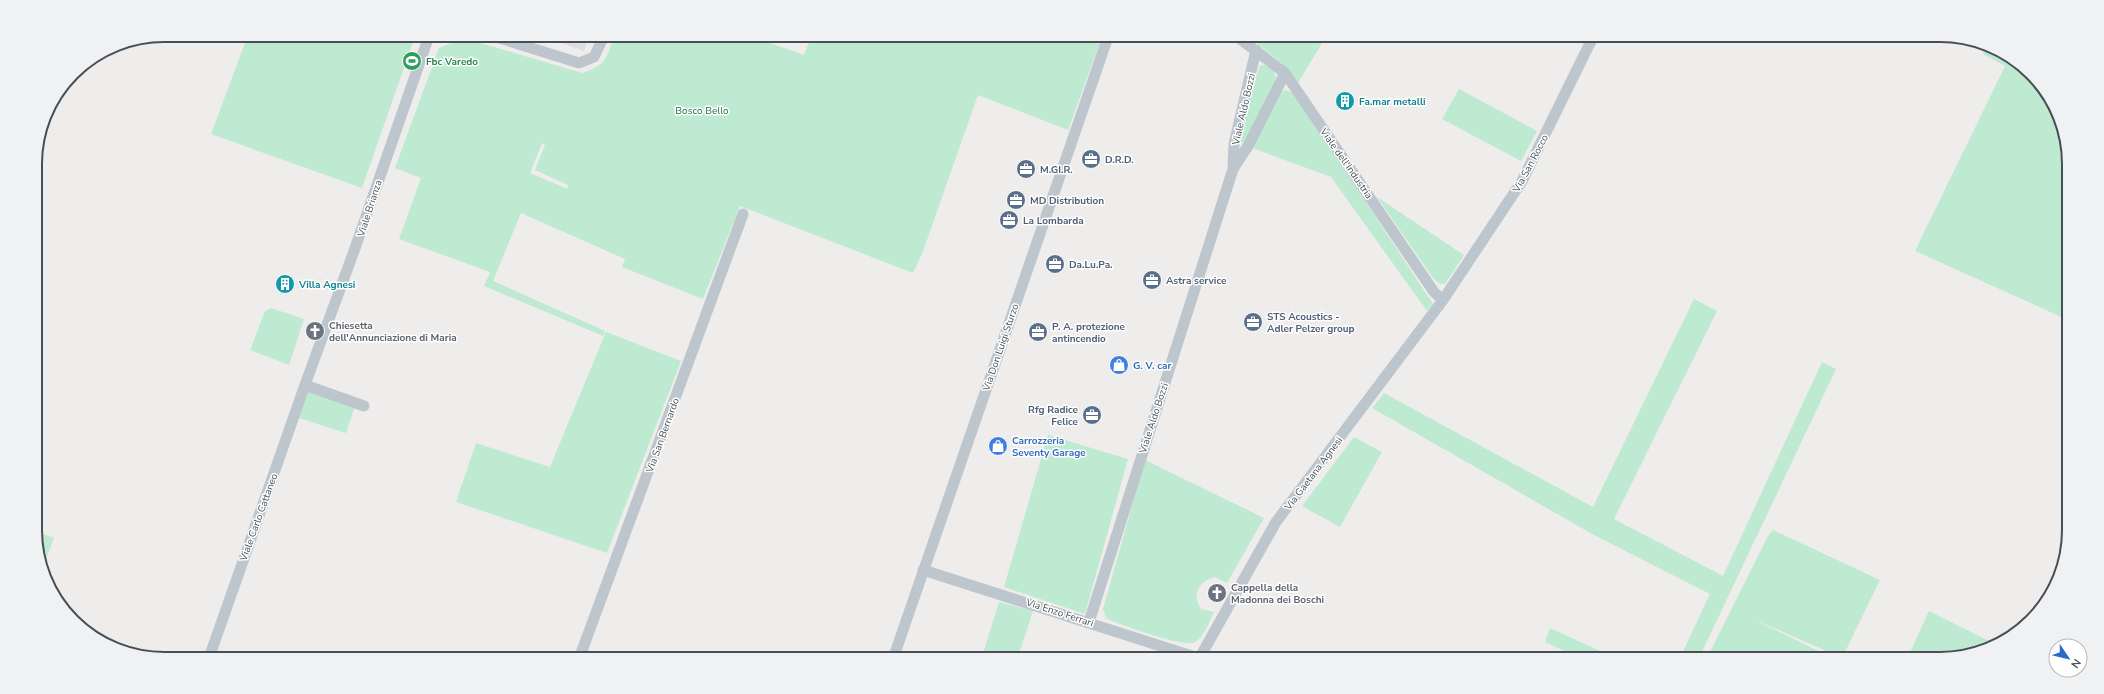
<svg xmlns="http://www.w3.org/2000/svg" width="2104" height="694" font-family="'Nunito Sans',sans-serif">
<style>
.education{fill:#dfdddd}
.green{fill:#bdead0;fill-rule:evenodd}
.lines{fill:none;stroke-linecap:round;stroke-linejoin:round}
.minor{stroke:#bec6cd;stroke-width:11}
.labels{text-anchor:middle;stroke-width:3;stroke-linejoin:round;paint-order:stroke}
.leisure-label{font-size:10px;font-weight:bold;fill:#27864d;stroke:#fff;text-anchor:start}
.culture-label{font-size:10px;font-weight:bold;fill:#0d838f;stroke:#fff;text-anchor:start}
.street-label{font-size:10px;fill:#464f57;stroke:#fff}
.park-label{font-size:10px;fill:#1e724b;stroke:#fff}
.service-label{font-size:10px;font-weight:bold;fill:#4e5e75;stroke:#fff;text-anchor:start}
.worship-label{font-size:10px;font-weight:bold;fill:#5b616d;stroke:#fff;text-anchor:start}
.shop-label{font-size:10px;font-weight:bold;fill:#366cbe;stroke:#fff;text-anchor:start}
.rim{fill:none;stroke:#464f57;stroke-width:2}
</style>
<rect width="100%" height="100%" fill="#efecec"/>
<path class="education" d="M 542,36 L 589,36 L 584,51 Z"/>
<path class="green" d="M 248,35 L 396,36 L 413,42 L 362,188 L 211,134 Z
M 457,36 L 582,73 C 605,66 607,58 614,36 L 750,36 L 804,55 L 811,37 L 1102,37 L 1068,130 L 978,95 L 922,254 L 913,273 L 740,206 L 703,299 L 622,267 L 625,259 L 521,213 L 493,281 L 605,331 L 603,336 L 484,286 L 490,272 L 399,239 L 421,178 L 395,168 L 439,48 L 451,43 ZM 542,143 L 545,145 L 535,170 L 568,185 L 567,189 L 530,173 Z
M 1250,38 L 1325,38 L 1298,83 L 1282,63 Z
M 1986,45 L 2011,57 L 2037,79 L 2067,139 L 2066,319 L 1915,251 L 2005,66 L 1983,54 Z
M 1262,65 C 1271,65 1277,70 1275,80 L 1248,140 L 1244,143 L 1240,142 L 1239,137 L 1259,67 Z
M 1459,89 L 1537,131 L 1521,161 L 1442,119 Z
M 1286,90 L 1291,92 L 1305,110 L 1433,304 L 1427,311 L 1331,177 L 1250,147 L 1282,91 Z
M 1377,197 L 1464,255 L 1445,284 L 1440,284 L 1433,278 Z
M 1694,299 L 1717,311 L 1614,519 L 1723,576 L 1822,362 L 1836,369 L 1699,658 L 1680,658 L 1710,594 L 1594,535 L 1372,408 L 1384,393 L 1593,507 Z
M 271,308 L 304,319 L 289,365 L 250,350 L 265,311 Z
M 606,332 L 681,361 L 607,553 L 456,502 L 476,443 L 550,467 Z
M 309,390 L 355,406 L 346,433 L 299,418 Z
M 1048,435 L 1128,459 L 1085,614 L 1004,587 Z
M 1354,437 L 1382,452 L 1340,527 L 1302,506 Z
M 1145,460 L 1264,518 L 1227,583 L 1215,577 C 1199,581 1191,595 1201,609 L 1214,612 C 1209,621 1204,638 1195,642 C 1183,648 1126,626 1112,621 L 1106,618 L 1103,609 Z
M 1773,530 L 1880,580 L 1842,658 L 1749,617 L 1833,658 L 1707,658 L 1768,536 Z
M 37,532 L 54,538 L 43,567 L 37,555 Z
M 999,602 L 1033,611 L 1018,657 L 982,657 Z
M 1929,611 L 1997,645 C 1970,660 1937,659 1907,659 Z
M 1550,628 L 1615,658 L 1579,658 L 1545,642 Z"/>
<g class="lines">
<path class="minor" d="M 428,36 L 434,37 L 442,36
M 493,36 L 579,63 L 594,57 L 604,36
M 1239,38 L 1285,73 L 1434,292 L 1443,300
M 1233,168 L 1234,144 L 1256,50
M 305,385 L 364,406
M 923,570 L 1195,657
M 1089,622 L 1233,169 L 1248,146 L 1285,73
M 210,655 L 306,382 L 354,251 L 429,36
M 580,656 L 743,214
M 894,656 L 1108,37
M 1200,657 L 1276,522 L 1443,300 L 1522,181 L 1592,39"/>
</g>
<defs>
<symbol id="stadium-disc" viewBox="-11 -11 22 22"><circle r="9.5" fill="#2e9e5b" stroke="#fff"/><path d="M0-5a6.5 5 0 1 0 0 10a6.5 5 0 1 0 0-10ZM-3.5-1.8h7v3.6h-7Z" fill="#fff"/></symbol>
<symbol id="building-disc" viewBox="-11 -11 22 22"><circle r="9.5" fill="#0f9aa8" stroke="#fff"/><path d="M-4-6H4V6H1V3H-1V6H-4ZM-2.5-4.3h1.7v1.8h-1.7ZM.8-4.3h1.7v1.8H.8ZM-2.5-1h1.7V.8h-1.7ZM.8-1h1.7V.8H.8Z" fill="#fff"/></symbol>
<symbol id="office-disc" viewBox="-11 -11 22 22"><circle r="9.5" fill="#5c6f8a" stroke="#fff"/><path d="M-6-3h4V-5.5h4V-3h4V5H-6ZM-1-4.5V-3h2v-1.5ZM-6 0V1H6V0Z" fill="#fff"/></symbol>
<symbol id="church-disc" viewBox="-11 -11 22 22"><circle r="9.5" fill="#6b7280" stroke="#fff"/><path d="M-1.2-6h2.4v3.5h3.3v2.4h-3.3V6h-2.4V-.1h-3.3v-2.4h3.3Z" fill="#fff"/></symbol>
<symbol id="shop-disc" viewBox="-11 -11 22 22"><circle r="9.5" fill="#3f7fe0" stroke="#fff"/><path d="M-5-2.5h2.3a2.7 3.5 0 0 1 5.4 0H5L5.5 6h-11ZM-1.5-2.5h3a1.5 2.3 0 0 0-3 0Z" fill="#fff"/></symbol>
</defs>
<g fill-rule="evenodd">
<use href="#stadium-disc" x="401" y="50" width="22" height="22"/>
<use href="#building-disc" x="1334" y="90" width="22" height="22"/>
<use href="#office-disc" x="1080" y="148" width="22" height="22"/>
<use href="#office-disc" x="1015" y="158" width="22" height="22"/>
<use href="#office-disc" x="1005" y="189" width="22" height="22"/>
<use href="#office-disc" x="998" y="209" width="22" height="22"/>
<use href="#office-disc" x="1044" y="253" width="22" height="22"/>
<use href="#office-disc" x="1141" y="269" width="22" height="22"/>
<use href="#building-disc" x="274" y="273" width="22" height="22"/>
<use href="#office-disc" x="1242" y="311" width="22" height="22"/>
<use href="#church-disc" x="304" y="320" width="22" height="22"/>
<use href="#office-disc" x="1027" y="321" width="22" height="22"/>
<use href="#shop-disc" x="1108" y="354" width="22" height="22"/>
<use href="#office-disc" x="1081" y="404" width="22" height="22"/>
<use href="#shop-disc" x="987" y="435" width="22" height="22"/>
<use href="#church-disc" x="1206" y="582" width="22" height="22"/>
</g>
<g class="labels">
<g class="leisure-label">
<text x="426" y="65">Fbc Varedo</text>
</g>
<g class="culture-label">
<text x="1359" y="105">Fa.mar metalli</text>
<text x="299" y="288">Villa Agnesi</text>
</g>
<g class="street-label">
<text transform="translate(1243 109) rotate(-77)" y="4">Viale Aldo Bozzi</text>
<text transform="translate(1347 163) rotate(55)" y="4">Viale dell'Industria</text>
<text transform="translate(1530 163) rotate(-62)" y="4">Via San Rocco</text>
<text transform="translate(369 208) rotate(-72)" y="4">Viale Brianza</text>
<text transform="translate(1000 347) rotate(-71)" y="4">Via Don Luigi Sturzo</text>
<text transform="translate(1153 418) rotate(-72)" y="4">Viale Aldo Bozzi</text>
<text transform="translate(662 435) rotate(-70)" y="4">Via San Bernardo</text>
<text transform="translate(1313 473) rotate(-53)" y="4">Via Gaetana Agnesi</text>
<text transform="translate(258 517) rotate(-70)" y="4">Viale Carlo Cattaneo</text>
<text transform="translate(1060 612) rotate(18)" y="4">Via Enzo Ferrari</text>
</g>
<g class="park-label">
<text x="702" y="114">Bosco Bello</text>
</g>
<g class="service-label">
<text x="1105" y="163">D.R.D.</text>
<text x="1040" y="173">M.GI.R.</text>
<text x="1030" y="204">MD Distribution</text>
<text x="1023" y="224">La Lombarda</text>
<text x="1069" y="268">Da.Lu.Pa.</text>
<text x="1166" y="284">Astra service</text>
<text x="1267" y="320">STS Acoustics -<tspan x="1267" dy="12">Adler Pelzer group</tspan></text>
<text x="1052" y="330">P. A. protezione<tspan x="1052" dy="12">antincendio</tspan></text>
<text x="1078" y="413" text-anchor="end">Rfg Radice<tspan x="1078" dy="12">Felice</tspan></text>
</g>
<g class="worship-label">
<text x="329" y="329">Chiesetta<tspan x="329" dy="12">dell'Annunciazione di Maria</tspan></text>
<text x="1231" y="591">Cappella della<tspan x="1231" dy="12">Madonna dei Boschi</tspan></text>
</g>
<g class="shop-label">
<text x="1133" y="369">G. V. car</text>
<text x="1012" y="444">Carrozzeria<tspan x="1012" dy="12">Seventy Garage</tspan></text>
</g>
</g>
<path d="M0 0H2104V694H0ZM164 42H1940A122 122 0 0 1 2062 164V530A122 122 0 0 1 1940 652H164A122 122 0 0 1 42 530V164A122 122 0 0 1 164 42Z" fill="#f0f1f2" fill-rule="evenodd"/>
<path class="rim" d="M164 42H1940A122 122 0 0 1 2062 164V530A122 122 0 0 1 1940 652H164A122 122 0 0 1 42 530V164A122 122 0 0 1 164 42Z"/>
<g transform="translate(2068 658) rotate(125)"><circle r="19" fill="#ffffff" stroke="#b5b9bc"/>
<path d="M0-3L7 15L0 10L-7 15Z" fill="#286acd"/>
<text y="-6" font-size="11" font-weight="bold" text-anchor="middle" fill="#464f57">N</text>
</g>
</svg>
